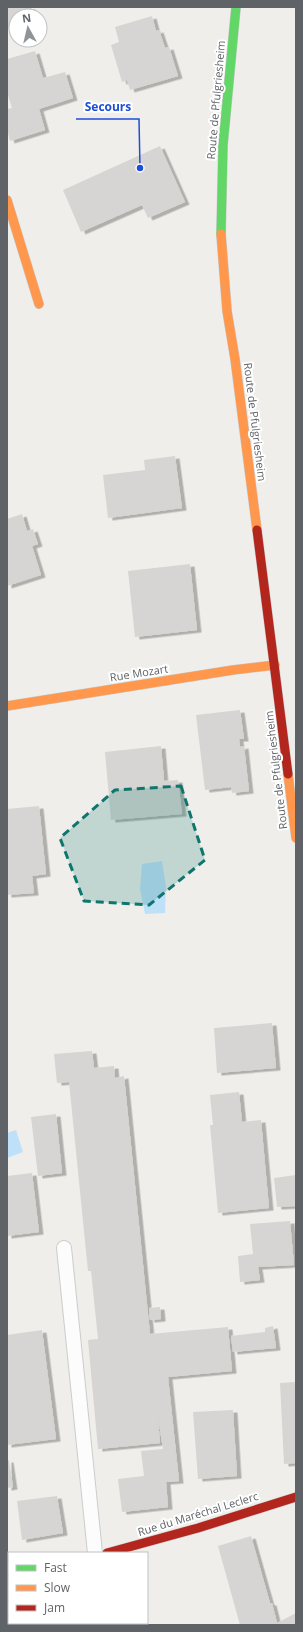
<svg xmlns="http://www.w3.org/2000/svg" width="303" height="1632" font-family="'Open Sans',sans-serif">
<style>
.water{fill:#bfe0f9}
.building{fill:#d6d5d3;filter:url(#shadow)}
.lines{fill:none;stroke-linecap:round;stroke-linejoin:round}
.lane-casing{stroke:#cbcccc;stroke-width:16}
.fast-casing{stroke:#cacacb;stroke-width:10}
.slow-casing{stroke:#cacacb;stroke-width:10}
.jam-casing{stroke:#cacacb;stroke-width:10}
.lane{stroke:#fdfcfc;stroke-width:14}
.fast{stroke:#63d668;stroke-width:9}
.slow{stroke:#ff974d;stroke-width:9}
.jam{stroke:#b3261e;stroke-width:9}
.marked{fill:#0f766e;fill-opacity:0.2;stroke:#0f766e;stroke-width:3;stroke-dasharray:8 5;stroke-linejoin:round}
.labels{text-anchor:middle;stroke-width:4;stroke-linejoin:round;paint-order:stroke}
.street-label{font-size:11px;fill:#5f6368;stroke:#fff}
.leader{fill:none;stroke:#1d4ed8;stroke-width:1.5}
.callout-dot{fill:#1d4ed8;stroke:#fff;stroke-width:1.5}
.callout-label{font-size:12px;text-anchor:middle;font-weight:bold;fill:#1d4ed8;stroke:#fff;stroke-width:4;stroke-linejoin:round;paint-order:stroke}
</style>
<defs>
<filter id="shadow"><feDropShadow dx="4.5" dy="2.5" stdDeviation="0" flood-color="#0004"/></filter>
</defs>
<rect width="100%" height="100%" fill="#efeeea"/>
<path class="water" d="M 162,861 L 166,887 L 165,913 L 145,914 L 140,889 L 142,864 Z
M 16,1130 L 23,1152 L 7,1158 L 7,1133 Z"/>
<path class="building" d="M 7,7 L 31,7 L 34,16 L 16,16 L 16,26 L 7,29 Z
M 152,16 L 156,31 L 159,30 L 165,48 L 169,47 L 178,76 L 130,90 L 127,80 L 122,82 L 111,45 L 119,42 L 115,27 Z
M 35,51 L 43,78 L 65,72 L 73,98 L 39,109 L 45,130 L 10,141 L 7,129 L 7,109 L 12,108 L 7,92 L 7,59 Z
M 160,146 L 185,202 L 148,218 L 142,205 L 81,232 L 63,190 Z
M 175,456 L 182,508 L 108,518 L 103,475 L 145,470 L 144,460 Z
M 22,514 L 27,531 L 33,529 L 38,544 L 32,546 L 41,575 L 7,586 L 7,519 Z
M 190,564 L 197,630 L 135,637 L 128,571 Z
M 240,710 L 244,739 L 239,739 L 240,747 L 244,746 L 249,791 L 232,793 L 231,787 L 205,790 L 196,715 Z
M 161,746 L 164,781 L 178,780 L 182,814 L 111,820 L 105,752 Z
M 39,806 L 46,874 L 32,876 L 34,893 L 7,895 L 7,809 Z
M 272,1023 L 276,1068 L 217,1073 L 214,1028 Z
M 92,1051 L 94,1068 L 114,1066 L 115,1078 L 124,1076 L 150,1334 L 228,1327 L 232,1371 L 168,1377 L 179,1481 L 166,1482 L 168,1507 L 122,1512 L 118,1479 L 144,1476 L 141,1451 L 163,1449 L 158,1417 L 160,1443 L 98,1449 L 88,1340 L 98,1339 L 91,1271 L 88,1271 L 69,1082 L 57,1083 L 54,1054 Z
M 239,1092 L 242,1122 L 261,1120 L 269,1208 L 218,1213 L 210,1125 L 213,1125 L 210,1095 Z
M 56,1114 L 62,1173 L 38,1176 L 31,1117 Z
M 32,1173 L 39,1232 L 7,1236 L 7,1176 Z
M 296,1175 L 296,1206 L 277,1207 L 274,1178 Z
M 290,1221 L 294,1265 L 258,1267 L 260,1280 L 240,1282 L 238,1256 L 253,1254 L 250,1224 Z
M 160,1307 L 161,1319 L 150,1320 L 149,1308 Z
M 273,1326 L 276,1348 L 233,1352 L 231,1336 L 265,1332 L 265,1328 Z
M 42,1330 L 56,1439 L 7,1445 L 7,1335 Z
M 296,1382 L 296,1463 L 284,1464 L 280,1383 Z
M 233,1410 L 237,1476 L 198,1479 L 193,1412 Z
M 7,1460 L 9,1460 L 13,1487 L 7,1488 Z
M 57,1496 L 63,1533 L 22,1540 L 17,1501 Z
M 251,1536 L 270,1603 L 272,1603 L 277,1623 L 296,1613 L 296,1625 L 240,1625 L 218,1546 Z
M 9,1609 L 9,1623 L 17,1623 L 18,1625 L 7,1625 L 7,1610 Z
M 45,1623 L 73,1623 L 74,1625 L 46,1625 Z
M 98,1623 L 141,1623 L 141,1625 L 98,1625 Z"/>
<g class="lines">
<defs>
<path id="lane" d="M 64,1248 L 95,1553"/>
<path id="fast" d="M 221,234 L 223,145 L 236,7"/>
<path id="slow" d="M 7,200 L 39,304
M 221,234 L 227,311 L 235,359 L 257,530
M 7,706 L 233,670 L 275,665
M 288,774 L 296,838
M 7,1588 L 9,1588"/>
<path id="jam" d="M 257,530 L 288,774
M 107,1553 L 198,1528 L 296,1497"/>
</defs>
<use href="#lane" class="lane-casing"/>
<use href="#fast" class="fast-casing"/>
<use href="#slow" class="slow-casing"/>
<use href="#jam" class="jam-casing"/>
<use href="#lane" class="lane"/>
<use href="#fast" class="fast"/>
<use href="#slow" class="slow"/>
<use href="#jam" class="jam"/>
</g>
<path class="marked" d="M 181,786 L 205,860 L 149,905 L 84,901 L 60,838 L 115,790 Z"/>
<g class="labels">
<g class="street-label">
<text transform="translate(216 100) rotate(-85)" y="4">Route de Pfulgriesheim</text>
<text transform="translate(255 422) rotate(83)" y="4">Route de Pfulgriesheim</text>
<text transform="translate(139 673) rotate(-9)" y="4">Rue Mozart</text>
<text transform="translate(276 770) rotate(-97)" y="4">Route de Pfulgriesheim</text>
<text transform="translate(198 1514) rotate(-17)" y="4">Rue du Maréchal Leclerc</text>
</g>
</g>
<path class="leader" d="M140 168L139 119H76"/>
<circle class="callout-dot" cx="140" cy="168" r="4"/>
<g class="callout-label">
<text x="108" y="111">Secours</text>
</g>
<rect width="303" height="1632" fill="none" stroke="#5f6368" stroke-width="16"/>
<rect x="8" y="1552" width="140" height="72" fill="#ffffff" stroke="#bfc1c3"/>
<rect x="16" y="1565" width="20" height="6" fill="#63d668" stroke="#bfc1c3"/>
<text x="44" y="1572" font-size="12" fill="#5f6368">Fast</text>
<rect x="16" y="1585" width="20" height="6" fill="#ff974d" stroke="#bfc1c3"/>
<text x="44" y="1592" font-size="12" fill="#5f6368">Slow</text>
<rect x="16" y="1605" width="20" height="6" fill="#b3261e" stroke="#bfc1c3"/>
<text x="44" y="1612" font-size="12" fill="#5f6368">Jam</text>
<g transform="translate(28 28) rotate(352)"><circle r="19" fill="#ffffff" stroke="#bfc1c3"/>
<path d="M0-3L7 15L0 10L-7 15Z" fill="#919496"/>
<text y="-6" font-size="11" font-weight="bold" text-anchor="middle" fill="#5f6368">N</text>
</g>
</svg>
